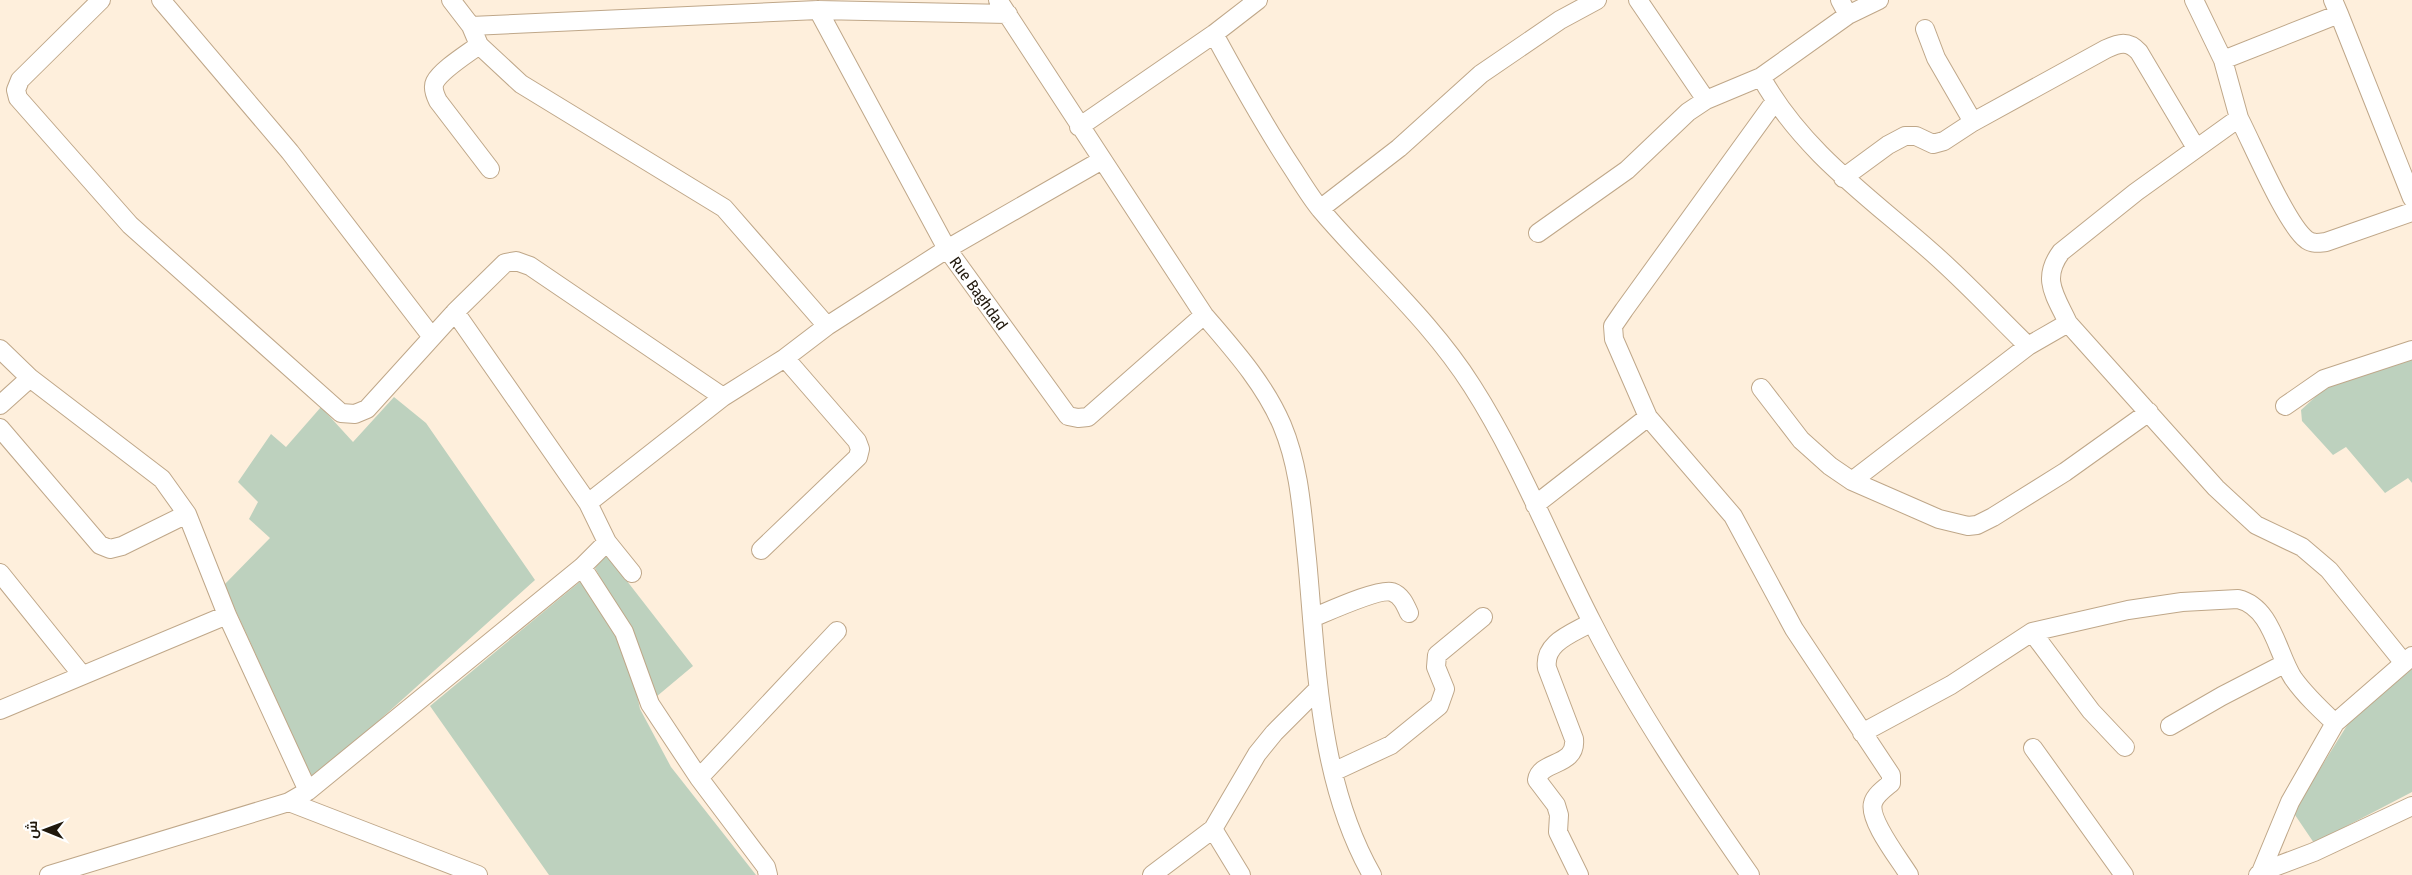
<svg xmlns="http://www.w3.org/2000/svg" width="2412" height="875" font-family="'Fira Sans Condensed',Cairo,sans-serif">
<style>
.green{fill:#bdd1be}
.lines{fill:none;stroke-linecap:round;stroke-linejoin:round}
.street-casing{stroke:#bfa789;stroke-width:20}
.street{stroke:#fff;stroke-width:18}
.labels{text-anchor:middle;stroke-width:4;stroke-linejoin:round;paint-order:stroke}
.street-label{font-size:16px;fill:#20180c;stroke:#fff}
</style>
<rect width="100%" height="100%" fill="#feefdc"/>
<path class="green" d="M 2412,357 L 2412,483 L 2408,478 L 2385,493 L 2346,447 L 2333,455 L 2302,421 L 2301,410 L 2336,378 Z
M 394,397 L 426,423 L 535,580 L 313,780 L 224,585 L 270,538 L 249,519 L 258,502 L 238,482 L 271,434 L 286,447 L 321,407 L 353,442 Z
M 606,554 L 693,666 L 656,697 L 631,633 L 595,568 Z
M 582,580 L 627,648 L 640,709 L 671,767 L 756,875 L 549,875 L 430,706 Z
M 2412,663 L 2412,792 L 2314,843 L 2293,812 L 2356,711 Z"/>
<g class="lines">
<defs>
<path id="street" d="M 101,0 L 20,80 L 16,90 L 18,98 L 130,225 L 341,413 L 355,414 L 367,409 L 455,312 L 505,263 L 516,261 L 530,266 L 723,397
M 161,0 L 290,152 L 432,337
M 451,0 L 471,26 L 479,45 L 521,84 L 724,208 L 827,326
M 998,0 L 1204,315 C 1233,349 1264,383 1282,425 C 1300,468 1302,513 1307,559 C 1317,665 1318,780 1372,875
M 1638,0 L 1706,100
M 1840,0 L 1848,15
M 2194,0 L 2223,60
M 2333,0 L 2339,14 L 2223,60 L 2239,118 L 2136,192 L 2061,252 C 2041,279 2055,295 2068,323 L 2216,488 L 2256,525 L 2302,547 L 2329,570 L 2404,663
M 818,10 L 947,249 L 1068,416 L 1078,418 L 1088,417 L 1204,315
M 2339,14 L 2412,198
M 471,26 L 818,10 L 1008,14
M 1925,29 L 1936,58 L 1973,122
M 1214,34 C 1239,80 1264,125 1293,169 C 1302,183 1311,198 1321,210 C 1371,269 1430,320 1472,386 C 1520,461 1552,545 1593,624 C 1638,712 1693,793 1750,875
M 479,45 C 467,54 441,70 435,82 C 432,88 435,95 438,101 L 490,169
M 1761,77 C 1802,150 1865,194 1927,248 C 1962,278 1994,313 2028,346
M 1775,101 L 1624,310 L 1613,326 L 1614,339 L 1648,417 L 1733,516 L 1794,629 L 1891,775 L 1891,783 C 1885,788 1875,795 1873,803 C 1868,820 1900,860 1909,875
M 2239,118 C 2252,143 2287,226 2307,240 C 2313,244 2318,243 2326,242 L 2412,212
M 1079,127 L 1214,34 L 1258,0
M 1843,178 L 1888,145 L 1905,136 L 1916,136 L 1933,144 L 1944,141 L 1973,122 L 2106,49 C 2119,43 2128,40 2139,52 L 2196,148
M 1320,209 L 1399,148 L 1481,74 L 1560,20 L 1597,0
M 1538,233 L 1627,170 L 1688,112 L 1706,100 L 1761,77 L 1848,15 L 1879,0
M 455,312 L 588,503 L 607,542 L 632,573
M 0,349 L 30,378 L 162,479 L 187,514 L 227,615 L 308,791
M 1761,388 L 1801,440 L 1830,466 L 1852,481 L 1939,519 L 1968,526 L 1977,525 L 1993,517 L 2065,472 L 2149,412
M 0,405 L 30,378
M 2285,406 L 2324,379 L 2412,350
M 0,428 L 100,545 L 110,549 L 122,546 L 187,514
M 1852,481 L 2028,346 L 2068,323
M 588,503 L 723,397 L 785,358 L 827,326 L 947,249 L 1102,160
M 1535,505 L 1648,417
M 761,550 L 858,457 L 860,449 L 857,441 L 785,358
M 582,567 L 624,632 L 650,704 L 699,778 L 766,867 L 768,875
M 0,573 L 82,675
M 1312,618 C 1327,612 1379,588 1392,592 C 1401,595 1405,604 1409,613
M 2032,632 L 2091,711 L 2125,747
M 0,710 L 227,615
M 2170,726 L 2222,696 L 2284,664
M 1862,733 L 1951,685 L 2032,632 L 2128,610 L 2182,602 L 2238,599 C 2272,607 2277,653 2293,678 C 2305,695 2320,709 2335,723
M 2033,748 L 2124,875
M 1333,772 L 1391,745 L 1439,706 L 1445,689 L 1436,667 L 1437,655 L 1483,617
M 699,778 L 837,631
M 289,802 L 478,875
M 1213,829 L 1241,875
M 2261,872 L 2290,802 L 2335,723 L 2412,656
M 49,875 L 289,802 L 308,791 L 582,567 L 607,542
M 1152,875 L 1213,829 L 1257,754 L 1274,733 L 1318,689
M 1579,875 L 1558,832 L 1559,815 L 1556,805 L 1537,780 C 1540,760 1577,767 1574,739 L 1547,668 C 1543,642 1574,633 1592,622
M 2258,875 L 2261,872 L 2314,852 L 2412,806"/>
</defs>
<use href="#street" class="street-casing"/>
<use href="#street" class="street"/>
</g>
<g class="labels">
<g class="street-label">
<text transform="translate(979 293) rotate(54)" y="6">Rue Baghdad</text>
</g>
</g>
<g transform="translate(45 830) rotate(271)" stroke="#ffffff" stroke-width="4" paint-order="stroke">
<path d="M0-4L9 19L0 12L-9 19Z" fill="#20180c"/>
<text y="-8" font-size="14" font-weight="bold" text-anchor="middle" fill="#20180c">ش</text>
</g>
</svg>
